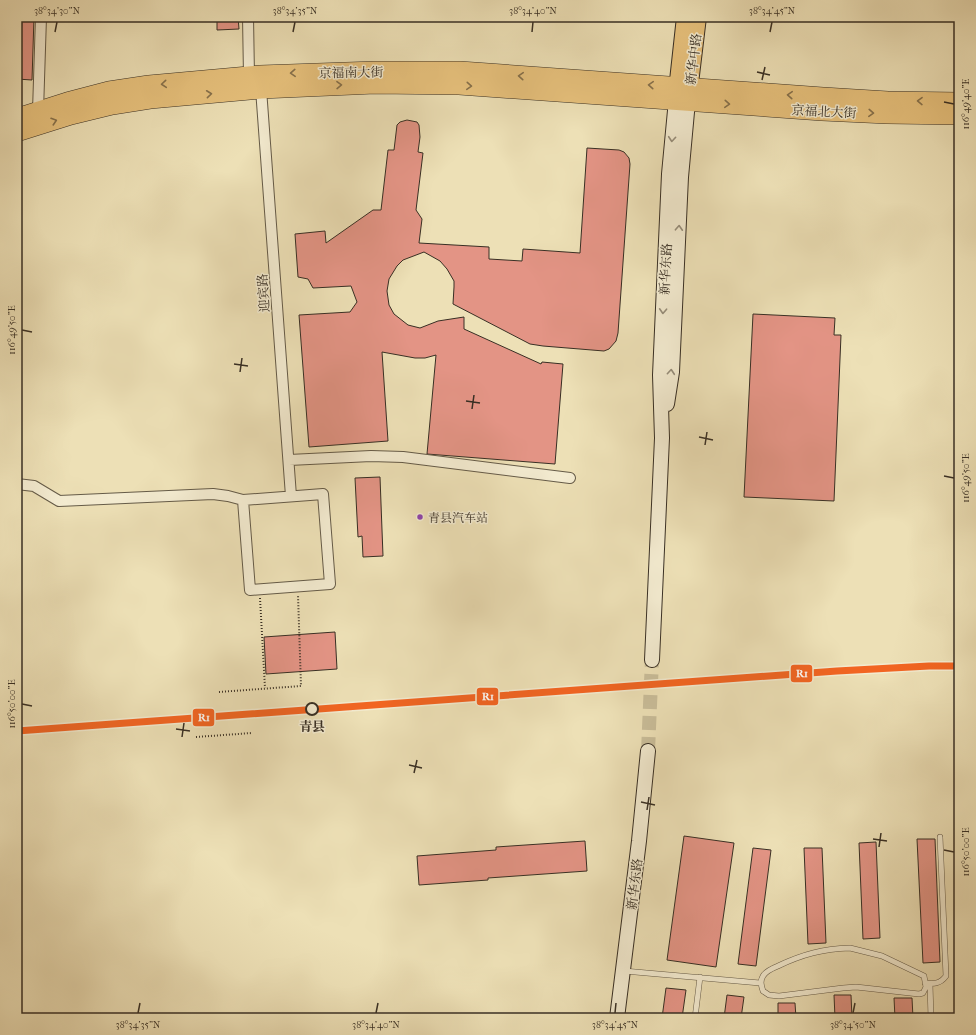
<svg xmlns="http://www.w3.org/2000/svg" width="976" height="1035" font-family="'IM FELL French Canon','Noto Serif SC',serif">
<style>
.building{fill:#e39485;stroke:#382f24}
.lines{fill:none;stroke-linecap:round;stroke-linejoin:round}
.secondary-tunnel{stroke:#c9bd99;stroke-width:14;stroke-dasharray:14 7;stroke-linecap:butt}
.lane-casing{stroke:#655b48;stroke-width:6}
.street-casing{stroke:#655b48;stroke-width:12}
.secondary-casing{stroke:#382f24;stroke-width:16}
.primary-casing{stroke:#382f24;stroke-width:18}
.highway-casing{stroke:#382f24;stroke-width:20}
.path{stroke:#382f24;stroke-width:2;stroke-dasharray:1 2;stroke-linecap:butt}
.lane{stroke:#f3ebd0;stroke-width:5}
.street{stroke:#f3ebd0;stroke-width:10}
.secondary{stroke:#f3ebd0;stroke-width:14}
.primary{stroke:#e6c07b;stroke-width:16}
.highway{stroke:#e6c07b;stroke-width:19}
.rail-1-casing{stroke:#f3ebd0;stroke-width:10}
.rail-1{stroke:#f26522;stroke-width:7}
.oneway{stroke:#86704b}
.oneway2{stroke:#968d7a}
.ticks{fill:none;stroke:#382f24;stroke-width:1.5}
.bus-dot{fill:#8e44ad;stroke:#f3ebd0;stroke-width:1.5}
.stop-dot{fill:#f3ebd0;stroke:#382f24;stroke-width:2}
.labels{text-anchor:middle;stroke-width:3;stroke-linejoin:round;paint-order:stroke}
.bus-label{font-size:12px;fill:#382f24;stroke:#f3ebd0;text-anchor:start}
.street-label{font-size:13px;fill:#382f24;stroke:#f3ebd0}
.stop-label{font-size:13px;font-weight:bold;fill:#382f24;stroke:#f3ebd0}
.line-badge{stroke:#f3ebd0;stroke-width:1.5}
.badge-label{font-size:11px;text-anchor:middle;font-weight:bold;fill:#fff}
.neatline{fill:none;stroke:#382f24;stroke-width:1.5}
.ticks-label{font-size:10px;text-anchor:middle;fill:#382f24}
</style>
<rect width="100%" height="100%" fill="#ede0b6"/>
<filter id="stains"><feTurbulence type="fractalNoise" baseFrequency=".005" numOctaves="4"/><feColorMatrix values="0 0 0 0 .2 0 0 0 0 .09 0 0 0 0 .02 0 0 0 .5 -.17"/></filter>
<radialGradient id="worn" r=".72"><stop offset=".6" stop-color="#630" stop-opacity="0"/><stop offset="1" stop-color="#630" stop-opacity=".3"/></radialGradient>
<path class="building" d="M 22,17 L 34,17 L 32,80 L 17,79 L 17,63 L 20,63 Z
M 217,17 L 238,17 L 239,29 L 217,30 Z
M 407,120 L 417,122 L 419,125 L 420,137 L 418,152 L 423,153 L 416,210 L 422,219 L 419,243 L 489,247 L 489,259 L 522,261 L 523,249 L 580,253 L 587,148 L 619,150 L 624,152 L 629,158 L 630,164 L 618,333 L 616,341 L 609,349 L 604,351 L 543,346 L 530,344 L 453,304 L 454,287 L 454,281 L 447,269 L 440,261 L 424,252 L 403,260 L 397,266 L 389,279 L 387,291 L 389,305 L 394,314 L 408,325 L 420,328 L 438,321 L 464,317 L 464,329 L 541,364 L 542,362 L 563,364 L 555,464 L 427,454 L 436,355 L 425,358 L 415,358 L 382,352 L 388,441 L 309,447 L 299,315 L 350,312 L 357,302 L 351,286 L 313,288 L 308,279 L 298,277 L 295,234 L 325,231 L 326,243 L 373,210 L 381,210 L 388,150 L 394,150 L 397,125 L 400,122 Z
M 753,314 L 835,318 L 834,335 L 841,335 L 834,501 L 744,497 Z
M 380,477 L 383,556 L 363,557 L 362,536 L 358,537 L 355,478 Z
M 335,632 L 337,669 L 266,674 L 264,637 Z
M 684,836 L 734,843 L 716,967 L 667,960 Z
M 917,839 L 935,839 L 940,962 L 923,963 Z
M 585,841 L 587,871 L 488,878 L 488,880 L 419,885 L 417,856 L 496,850 L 496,847 Z
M 876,842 L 880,938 L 863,939 L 859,843 Z
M 753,848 L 771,850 L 756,966 L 738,964 Z
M 804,848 L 822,848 L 826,943 L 808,944 Z
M 666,988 L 686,990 L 682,1018 L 662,1018 Z
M 727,995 L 744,997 L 741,1018 L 724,1018 Z
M 834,995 L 851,995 L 852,1018 L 835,1018 Z
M 894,998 L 912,998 L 913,1018 L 895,1018 Z
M 778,1003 L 795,1003 L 796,1018 L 778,1018 Z"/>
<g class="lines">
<path class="secondary-tunnel" d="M 648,751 L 652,660"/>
<defs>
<path id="lane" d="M 850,948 L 882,956 L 924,976 L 926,987 L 923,993 L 919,994 L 856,987 L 843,988 L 779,996 L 769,995 L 763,991 C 761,985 760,981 763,976 C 766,971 773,968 778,966 C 803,954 823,949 850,948 Z
M 624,971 L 760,983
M 925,983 C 934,984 940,984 946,976 L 940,837
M 930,984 L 931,1018
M 695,1018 L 700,977"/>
<path id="street" d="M 248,17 L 249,76
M 261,89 L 291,496
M 38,111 L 41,17
M 289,460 L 371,456 L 403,457 L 570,478
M 17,484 L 34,486 L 59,501 L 213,494 L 228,496 L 243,500
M 323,494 L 330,584 L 250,590 L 243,500 Z"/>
<path id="secondary" d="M 667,404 L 672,372 L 681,177 L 688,101
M 652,660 L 662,438 L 660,375 L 669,174 L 676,100
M 617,1018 L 639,841 L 648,751"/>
<path id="primary" d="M 676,99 L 685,17
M 688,100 L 698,17"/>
<path id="highway" d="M 17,118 L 67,102 L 109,91 L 149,85 L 260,75 L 375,71 L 460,71 L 823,97 L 888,101 L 959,102
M 17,132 L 71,115 L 112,105 L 150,99 L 261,89 L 375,84 L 459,85 L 822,111 L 887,114 L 959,115"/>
</defs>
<use href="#lane" class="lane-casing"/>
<use href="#street" class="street-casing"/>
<use href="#secondary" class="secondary-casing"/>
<use href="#primary" class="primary-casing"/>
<use href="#highway" class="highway-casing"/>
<path class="path" d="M 260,598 L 265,688
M 219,692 L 301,686 L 298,595
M 196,737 L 252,733"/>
<use href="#lane" class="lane"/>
<use href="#street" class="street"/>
<use href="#secondary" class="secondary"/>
<use href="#primary" class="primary"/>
<use href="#highway" class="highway"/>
<defs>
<path id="rail-1" d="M 17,731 L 837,671 L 929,666 L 959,666"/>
</defs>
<use href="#rail-1" class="rail-1-casing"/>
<use href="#rail-1" class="rail-1"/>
</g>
<defs><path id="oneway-chevron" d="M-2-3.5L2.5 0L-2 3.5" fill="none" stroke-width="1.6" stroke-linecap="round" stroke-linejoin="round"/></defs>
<g class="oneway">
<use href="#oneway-chevron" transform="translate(293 73) rotate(177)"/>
<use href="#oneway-chevron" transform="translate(521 76) rotate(-176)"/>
<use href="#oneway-chevron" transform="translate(164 84) rotate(175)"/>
<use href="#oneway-chevron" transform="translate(339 85) rotate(-1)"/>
<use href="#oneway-chevron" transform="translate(651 85) rotate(-176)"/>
<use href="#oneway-chevron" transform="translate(469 86) rotate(4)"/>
<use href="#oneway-chevron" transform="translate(209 94) rotate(-6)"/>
<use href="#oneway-chevron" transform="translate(790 95) rotate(-176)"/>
<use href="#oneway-chevron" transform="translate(920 101) rotate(-179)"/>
<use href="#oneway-chevron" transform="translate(727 104) rotate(4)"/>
<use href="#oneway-chevron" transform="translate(871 113) rotate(3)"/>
<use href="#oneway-chevron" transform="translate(54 121) rotate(-18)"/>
</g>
<g class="oneway2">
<use href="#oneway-chevron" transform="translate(672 139) rotate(95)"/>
<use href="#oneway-chevron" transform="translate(679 228) rotate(-87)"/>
<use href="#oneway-chevron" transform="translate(663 311) rotate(93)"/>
<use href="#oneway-chevron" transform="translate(671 372) rotate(-85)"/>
</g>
<path class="ticks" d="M 55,32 L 57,22M 293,32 L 295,22M 532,32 L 533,22M 770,32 L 772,22M 757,72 L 770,75M 762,80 L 765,67M 944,102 L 954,104M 22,330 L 32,332M 234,364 L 248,366M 240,372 L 242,358M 466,401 L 480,403M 472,409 L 474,395M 699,437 L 713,440M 705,445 L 707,432M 944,476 L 954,478M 22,704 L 32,706M 176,729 L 190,731M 182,737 L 184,723M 409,765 L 422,768M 414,773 L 417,760M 641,802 L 655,805M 647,810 L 649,797M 873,839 L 887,841M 879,847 L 881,833M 944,850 L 954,852M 138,1013 L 140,1003M 376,1013 L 378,1003M 615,1013 L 616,1003M 853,1013 L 855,1003"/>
<circle class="bus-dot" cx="420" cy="517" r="3.5"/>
<circle class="stop-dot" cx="312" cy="709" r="6"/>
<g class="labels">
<g class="bus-label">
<text x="428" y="522">青县汽车站</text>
</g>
<g class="street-label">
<text transform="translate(693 59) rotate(-83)" y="5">新华中路</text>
<text transform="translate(351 72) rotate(-1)" y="5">京福南大街</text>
<text transform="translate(824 111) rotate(3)" y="5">京福北大街</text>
<text transform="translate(665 269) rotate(-87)" y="5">新华东路</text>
<text transform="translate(263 293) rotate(-94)" y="5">迎宾路</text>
<text transform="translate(634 884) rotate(-83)" y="5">新华东路</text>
</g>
<g class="stop-label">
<text x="312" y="731">青县</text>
</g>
</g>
<g class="line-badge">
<rect x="790" y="664" width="23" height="19" rx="4" fill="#f26522"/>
<rect x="476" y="687" width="23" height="19" rx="4" fill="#f26522"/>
<rect x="192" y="708" width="23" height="19" rx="4" fill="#f26522"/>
</g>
<g class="badge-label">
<text x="802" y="677">R1</text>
<text x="488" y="700">R1</text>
<text x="204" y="721">R1</text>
</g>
<rect width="976" height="1035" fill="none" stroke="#ede0b6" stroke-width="44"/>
<rect x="22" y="22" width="932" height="991" class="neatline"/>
<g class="ticks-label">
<text x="57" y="14">38°34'30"N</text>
<text x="295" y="14">38°34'35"N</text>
<text x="533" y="14">38°34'40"N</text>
<text x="772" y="14">38°34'45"N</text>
<text transform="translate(965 104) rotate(-90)" y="4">116°49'40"E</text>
<text transform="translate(11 330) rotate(-90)" y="4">116°49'50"E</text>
<text transform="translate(965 478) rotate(-90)" y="4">116°49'50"E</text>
<text transform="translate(11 704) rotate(-90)" y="4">116°50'00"E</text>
<text transform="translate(965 852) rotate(-90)" y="4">116°50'00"E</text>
<text x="138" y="1028">38°34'35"N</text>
<text x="376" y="1028">38°34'40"N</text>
<text x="615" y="1028">38°34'45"N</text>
<text x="853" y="1028">38°34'50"N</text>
</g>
<rect width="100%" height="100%" filter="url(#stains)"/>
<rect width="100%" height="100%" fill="url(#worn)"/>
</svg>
